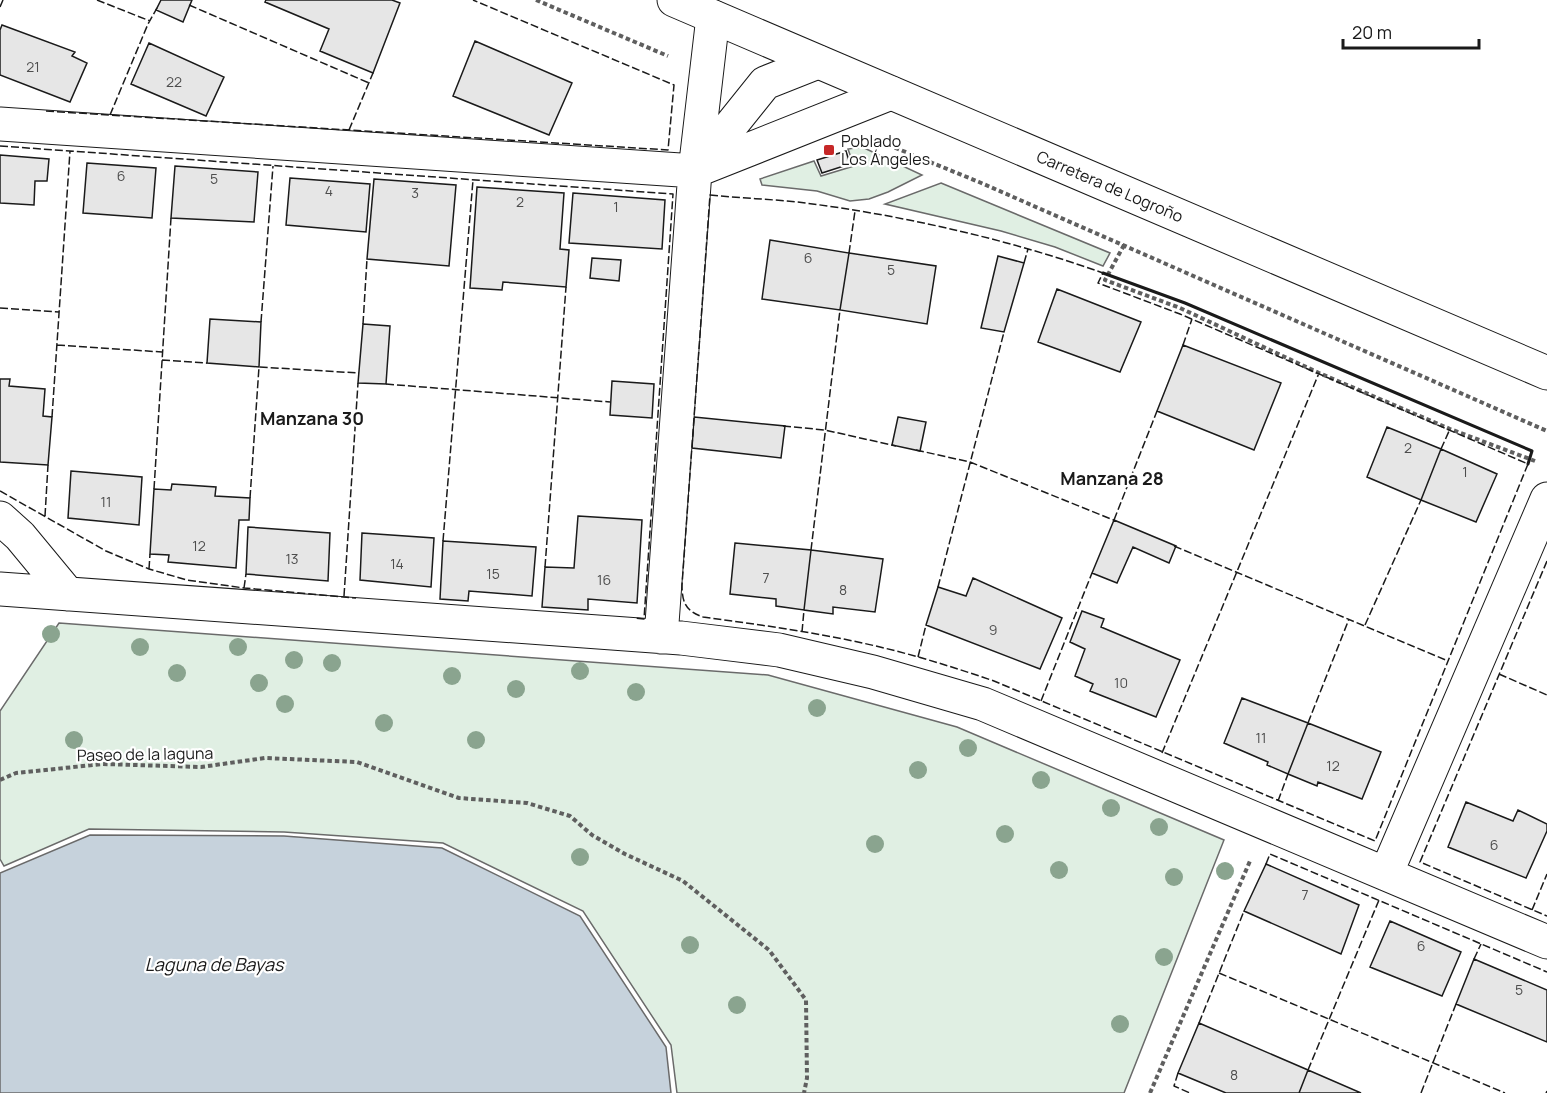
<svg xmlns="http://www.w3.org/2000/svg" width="1547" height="1093" font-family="Manrope,sans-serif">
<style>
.green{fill:#e0efe3;stroke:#6a6a6a;stroke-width:1.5}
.water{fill:#c6d2dc;stroke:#6a6a6a;stroke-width:1.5}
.building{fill:#e6e6e6;stroke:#1a1a1a;stroke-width:1.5}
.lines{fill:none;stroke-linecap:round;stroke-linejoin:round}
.street-casing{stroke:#1a1a1a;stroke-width:35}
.secondary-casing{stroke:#1a1a1a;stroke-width:35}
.path{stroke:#5f5f5f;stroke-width:4;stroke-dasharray:4.5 3;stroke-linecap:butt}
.street{stroke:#fff;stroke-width:33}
.secondary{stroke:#fff;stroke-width:33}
.fence{stroke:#1a1a1a;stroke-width:1.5;stroke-dasharray:8 3;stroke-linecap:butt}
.wall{stroke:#1a1a1a;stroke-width:3}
.tree{fill:#8aa48f}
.poi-dot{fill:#c62828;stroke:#fff;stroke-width:2}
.labels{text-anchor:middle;stroke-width:4.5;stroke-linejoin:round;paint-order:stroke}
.number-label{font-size:14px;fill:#4d4d4d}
.poi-label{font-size:16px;fill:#1a1a1a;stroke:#fff;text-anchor:start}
.street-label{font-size:16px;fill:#1a1a1a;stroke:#fff}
.neighbourhood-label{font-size:18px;font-weight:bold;fill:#1a1a1a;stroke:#fff}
.water-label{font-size:18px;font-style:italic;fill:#1a1a1a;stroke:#fff}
</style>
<rect width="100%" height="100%" fill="#fff"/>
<path class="green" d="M 862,147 L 922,175 L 888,192 L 869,199 L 850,201 L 817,191 L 762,185 L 760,179 L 814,161 L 821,176 L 854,166 L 848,149 Z
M 941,183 L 1110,253 L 1103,266 L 1055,247 L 1001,231 L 885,204 Z
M 59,623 L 768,675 L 957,727 L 1224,840 L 1124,1093 L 677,1093 L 671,1045 L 583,911 L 443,843 L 284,832 L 89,829 L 4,866 L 0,859 L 0,711 Z"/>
<path class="water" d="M 90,835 L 284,836 L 442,848 L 580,916 L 666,1047 L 671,1093 L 0,1093 L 0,873 Z"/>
<path class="building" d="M 161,0 L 192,0 L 183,22 L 156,10 Z
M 266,0 L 392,0 L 400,3 L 373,73 L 320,51 L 329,29 L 265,2 Z
M 2,25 L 75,52 L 72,56 L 87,63 L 70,102 L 0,75 L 0,30 Z
M 475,41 L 572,83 L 549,135 L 453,96 Z
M 149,43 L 224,77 L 206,116 L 131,84 Z
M 846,151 L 850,164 L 822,173 L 817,160 Z
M 0,155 L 49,159 L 47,181 L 35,181 L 34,205 L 0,203 Z
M 87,163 L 156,168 L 152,218 L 83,213 Z
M 175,166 L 258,172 L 254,222 L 171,218 Z
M 290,178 L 370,184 L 366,232 L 286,225 Z
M 374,179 L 456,185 L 449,266 L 367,259 Z
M 477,187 L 564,193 L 560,249 L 569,250 L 566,287 L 503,282 L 502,290 L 470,288 Z
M 573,193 L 665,200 L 662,249 L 569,243 Z
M 770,240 L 849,253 L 840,310 L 762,299 Z
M 849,253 L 936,266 L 927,324 L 840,310 Z
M 998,256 L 1024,263 L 1004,332 L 981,328 Z
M 592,258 L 621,260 L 619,281 L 590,278 Z
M 1057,289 L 1141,322 L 1120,372 L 1038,342 Z
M 210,319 L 261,322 L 259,367 L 207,363 Z
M 363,324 L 390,326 L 386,384 L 358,383 Z
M 1183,345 L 1281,383 L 1254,450 L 1157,411 Z
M 0,379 L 10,379 L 9,386 L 45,389 L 43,416 L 52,417 L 48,465 L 0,462 Z
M 612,381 L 654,384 L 652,418 L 610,415 Z
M 694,417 L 785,426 L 781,458 L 692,448 Z
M 898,417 L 926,422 L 920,451 L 892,445 Z
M 1387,427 L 1441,449 L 1421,500 L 1367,477 Z
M 1441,449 L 1497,474 L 1476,522 L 1421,500 Z
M 71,471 L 142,477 L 139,525 L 68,518 Z
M 172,484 L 216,487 L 215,496 L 250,498 L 249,520 L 239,520 L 236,568 L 168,562 L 169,555 L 150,554 L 154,489 L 171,490 Z
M 578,516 L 642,520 L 637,603 L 588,599 L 588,610 L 542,607 L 545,567 L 574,568 Z
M 1114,520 L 1176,546 L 1169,563 L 1133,547 L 1117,583 L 1092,573 Z
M 248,527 L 330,533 L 328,581 L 246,574 Z
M 362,533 L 434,538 L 431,587 L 360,580 Z
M 443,541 L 536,547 L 532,596 L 469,591 L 468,601 L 440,599 Z
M 735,543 L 811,550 L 804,610 L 776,606 L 776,599 L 730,594 Z
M 811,550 L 883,559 L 875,612 L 833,607 L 833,614 L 804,610 Z
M 973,578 L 1062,618 L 1040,669 L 926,625 L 938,587 L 966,596 Z
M 1082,611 L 1104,619 L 1101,627 L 1180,660 L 1156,717 L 1090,691 L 1093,684 L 1075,676 L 1085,649 L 1070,642 Z
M 1242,698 L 1308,723 L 1288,774 L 1267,765 L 1268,762 L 1224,743 Z
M 1308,723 L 1381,752 L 1362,799 L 1318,782 L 1317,786 L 1288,774 Z
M 1466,802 L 1513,821 L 1518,810 L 1547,824 L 1547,831 L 1526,878 L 1448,847 Z
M 1266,864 L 1359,905 L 1341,954 L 1244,911 Z
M 1390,921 L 1461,952 L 1442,996 L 1370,967 Z
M 1474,959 L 1547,990 L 1547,1042 L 1456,1004 Z
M 1199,1023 L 1308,1070 L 1299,1093 L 1226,1093 L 1178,1073 Z
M 1308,1070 L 1361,1093 L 1299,1093 Z"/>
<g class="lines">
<defs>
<path id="street" d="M 0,124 L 695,171 L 891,93
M 696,169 L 765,83 L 818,62
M 0,518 L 20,536 L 68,594
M 0,589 L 681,638 L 779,650 L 873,672 L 983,704 L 1547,942
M 661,637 L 695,171 L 713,17
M 1386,874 L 1547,499"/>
<g id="secondary">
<path id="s1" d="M 674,0 L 1547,373"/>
</g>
</defs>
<use href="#street" class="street-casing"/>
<use href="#secondary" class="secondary-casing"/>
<path class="path" d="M 536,0 L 668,56
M 881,142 L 979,182 L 1547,431
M 1124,245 L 1105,280 L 1180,308 L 1319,373 L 1450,429 L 1535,461
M 0,780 L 16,773 L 103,764 L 201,767 L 265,758 L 357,762 L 459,798 L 527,803 L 570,816 L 592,835 L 625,854 L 683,881 L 769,950 L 806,1000 L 807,1078 L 804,1093
M 1150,1093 L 1250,861"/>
<use href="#street" class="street"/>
<use href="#secondary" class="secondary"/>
<path class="fence" d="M 97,0 L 150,21
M 189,5 L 369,83
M 0,7 L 3,0
M 46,111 L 668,150 L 674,85 L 473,0
M 110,115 L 148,24 L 157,8
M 349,130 L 373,73
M 0,146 L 673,194 L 644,619 L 634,618
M 710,195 C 739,198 768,199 797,202 C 897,214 1008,239 1103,273 L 1098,283 L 1180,314 L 1528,464 L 1375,841 L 994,681 C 956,668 918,656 880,647 C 821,633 762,625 703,617 C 686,611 682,603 682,585 Z
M 849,253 L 855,211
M 1024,263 L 1028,249
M 0,308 L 59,312
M 261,322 L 273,166
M 363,324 L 367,259
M 57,345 L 162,352
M 1183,345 L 1192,319
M 162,360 L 207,363
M 386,384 L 610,402
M 52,417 L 70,151
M 783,426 L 825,430 L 896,446
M 1441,449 L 1450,429
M 916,450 L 970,462 L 1116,521
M 154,489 L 171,218
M 0,491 L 106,551 L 149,569 L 187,580 L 244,588 L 356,598
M 250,498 L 259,367 L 359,373
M 45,516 L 48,465
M 1114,520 L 1157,411
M 443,541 L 473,180
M 1174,546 L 1448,661
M 811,550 L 840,310
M 1547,561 L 1420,862 L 1547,916
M 545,567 L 566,287
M 149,569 L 150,554
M 938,587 L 1004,332
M 244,588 L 246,574
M 344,596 L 358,383
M 1365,625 L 1421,500
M 802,632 L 804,610
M 918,657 L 926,625
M 1499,674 L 1547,695
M 1041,701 L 1092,573
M 1308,723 L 1349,619
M 1162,753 L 1319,373
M 1278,801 L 1288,774
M 1266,864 L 1270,854 L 1547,972
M 1532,910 L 1547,874
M 1474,959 L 1481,944
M 1219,973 L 1505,1093
M 1199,1023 L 1244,911
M 1308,1070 L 1379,900
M 1178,1073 L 1174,1086 L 1190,1093
M 1421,1093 L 1456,1004
M 1546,1093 L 1547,1091"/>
<path class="wall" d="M 1103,273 L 1185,303 L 1532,451 L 1528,464"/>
</g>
<g class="tree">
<circle cx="51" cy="634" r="9"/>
<circle cx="140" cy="647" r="9"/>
<circle cx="238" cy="647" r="9"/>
<circle cx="294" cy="660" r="9"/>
<circle cx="332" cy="663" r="9"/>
<circle cx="580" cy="671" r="9"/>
<circle cx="177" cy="673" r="9"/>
<circle cx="452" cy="676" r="9"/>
<circle cx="259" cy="683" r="9"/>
<circle cx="516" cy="689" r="9"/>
<circle cx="636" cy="692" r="9"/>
<circle cx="285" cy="704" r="9"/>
<circle cx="817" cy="708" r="9"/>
<circle cx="384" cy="723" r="9"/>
<circle cx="74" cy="740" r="9"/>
<circle cx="476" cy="740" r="9"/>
<circle cx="968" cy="748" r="9"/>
<circle cx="918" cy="770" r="9"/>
<circle cx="1041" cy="780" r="9"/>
<circle cx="1111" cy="808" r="9"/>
<circle cx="1159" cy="827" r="9"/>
<circle cx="1005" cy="834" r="9"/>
<circle cx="875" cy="844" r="9"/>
<circle cx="580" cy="857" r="9"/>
<circle cx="1059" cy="870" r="9"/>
<circle cx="1225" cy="871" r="9"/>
<circle cx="1174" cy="877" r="9"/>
<circle cx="690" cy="945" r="9"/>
<circle cx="1164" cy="957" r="9"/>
<circle cx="737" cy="1005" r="9"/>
<circle cx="1120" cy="1024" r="9"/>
</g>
<rect class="poi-dot" x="823" y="144" width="12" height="12" rx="3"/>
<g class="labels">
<g class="number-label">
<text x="33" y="72">21</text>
<text x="174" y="87">22</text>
<text x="121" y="181">6</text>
<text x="214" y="184">5</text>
<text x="329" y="196">4</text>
<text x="415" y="198">3</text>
<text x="520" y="207">2</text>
<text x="616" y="212">1</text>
<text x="808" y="263">6</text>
<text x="891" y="275">5</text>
<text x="1408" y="453">2</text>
<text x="1465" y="477">1</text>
<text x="106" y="507">11</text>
<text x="199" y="551">12</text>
<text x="292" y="564">13</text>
<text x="397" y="569">14</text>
<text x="493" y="579">15</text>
<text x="766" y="583">7</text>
<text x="604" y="585">16</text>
<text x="843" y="595">8</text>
<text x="993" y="635">9</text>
<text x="1121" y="688">10</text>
<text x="1261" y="743">11</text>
<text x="1333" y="771">12</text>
<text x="1494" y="850">6</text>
<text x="1305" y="900">7</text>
<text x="1421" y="951">6</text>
<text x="1519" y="995">5</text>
<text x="1234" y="1080">8</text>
</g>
<g class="poi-label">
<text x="841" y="147">Poblado<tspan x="841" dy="18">Los Ángeles</tspan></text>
</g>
<g class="street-label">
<text dy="6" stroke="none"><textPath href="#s1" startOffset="474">Carretera de Logroño</textPath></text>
<text transform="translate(145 754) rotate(-1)" y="6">Paseo de la laguna</text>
</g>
<g class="neighbourhood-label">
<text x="312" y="425">Manzana 30</text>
<text x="1112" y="485">Manzana 28</text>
</g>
<g class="water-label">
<text x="214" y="971">Laguna de Bayas</text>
</g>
</g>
<path d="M1343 39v9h136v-9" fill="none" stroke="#1a1a1a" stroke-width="3"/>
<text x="1352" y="39" font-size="18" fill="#1a1a1a" stroke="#ffffff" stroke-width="4.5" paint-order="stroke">20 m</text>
</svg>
